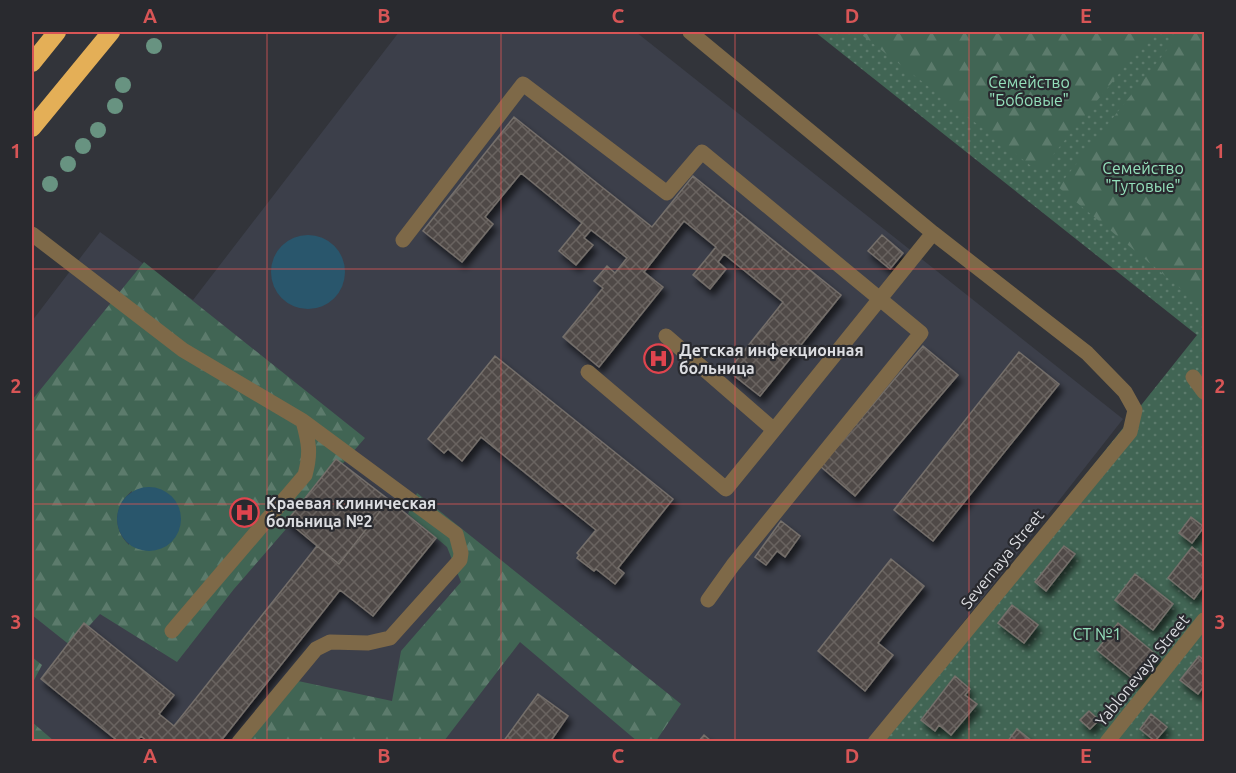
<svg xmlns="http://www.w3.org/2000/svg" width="1236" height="773" font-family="Ubuntu,sans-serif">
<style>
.built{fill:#3c3f4a}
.green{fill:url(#green-dots)}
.forest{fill:url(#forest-firs);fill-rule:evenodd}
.water{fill:#29566c}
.building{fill:url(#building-cross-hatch);stroke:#756f6b;stroke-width:1.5;filter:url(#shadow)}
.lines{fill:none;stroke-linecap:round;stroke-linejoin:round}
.minor{stroke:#7e6948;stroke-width:15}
.highway{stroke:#e4af57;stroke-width:18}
.tree{fill:#689381}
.grid{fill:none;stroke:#d85556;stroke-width:1.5;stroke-opacity:0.55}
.labels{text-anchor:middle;stroke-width:4.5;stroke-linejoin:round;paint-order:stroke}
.park-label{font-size:16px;fill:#94e0bb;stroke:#292a2f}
.poi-label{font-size:16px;font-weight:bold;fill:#dcdde1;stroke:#292a2f;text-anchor:start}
.street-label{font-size:16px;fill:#dcdde1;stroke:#292a2f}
.neatline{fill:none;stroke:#d85556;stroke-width:2}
.grid-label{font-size:20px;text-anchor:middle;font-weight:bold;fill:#d85556}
</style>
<defs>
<pattern id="green-dots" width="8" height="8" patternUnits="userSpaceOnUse" patternTransform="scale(1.5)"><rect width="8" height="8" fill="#416554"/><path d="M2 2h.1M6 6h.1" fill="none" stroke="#5c7b6c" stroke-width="1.8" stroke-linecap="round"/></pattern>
<pattern id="forest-firs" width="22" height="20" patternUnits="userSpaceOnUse" patternTransform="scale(1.5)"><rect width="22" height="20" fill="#416554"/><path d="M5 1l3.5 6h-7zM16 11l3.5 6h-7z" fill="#5c7b6c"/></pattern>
<pattern id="building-cross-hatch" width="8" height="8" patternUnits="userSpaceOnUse" patternTransform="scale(1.5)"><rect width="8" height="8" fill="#504a46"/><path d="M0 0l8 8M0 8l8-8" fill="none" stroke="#696460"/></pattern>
<filter id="shadow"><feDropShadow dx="3.5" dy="6" stdDeviation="3" flood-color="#0009"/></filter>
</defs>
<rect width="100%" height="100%" fill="#32343a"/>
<path class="built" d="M 399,32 L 636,32 L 1123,419 L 870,741 L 32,741 L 32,321 L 100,232 L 193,300 Z"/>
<path class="green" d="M 815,32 L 1204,32 L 1204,741 L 874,741 L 1197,335 Z"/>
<path class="forest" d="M 858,32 L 1153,32 L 1039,172 Z
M 1181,32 L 1204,32 L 1204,308 L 1058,187 Z
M 144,262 L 365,438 L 234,589 L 177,662 L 100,614 L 71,646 L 32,615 L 32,400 ZM 132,491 L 129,545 C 112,529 114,505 132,491 Z
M 417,493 L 681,704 L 656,741 L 637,741 L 520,642 L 444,741 L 247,742 L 298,681 L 392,701 L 401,651 L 461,582 L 447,547 L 408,514 Z
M 32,657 L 42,665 L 32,684 Z
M 32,722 L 54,741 L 32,741 Z"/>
<path class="water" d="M271 272a37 37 0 1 1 74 0a37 37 0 1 1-74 0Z
M117 519a32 32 0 1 1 64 0a32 32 0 1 1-64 0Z"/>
<path class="building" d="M 514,117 L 652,227 L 693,176 L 841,295 L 760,396 L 728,371 L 783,302 L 724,254 L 718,262 L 726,269 L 710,289 L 693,275 L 716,247 L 684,221 L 644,272 L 663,287 L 599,367 L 563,337 L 603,288 L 594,281 L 607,266 L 615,273 L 627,258 L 591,230 L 584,238 L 593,245 L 576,265 L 559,251 L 582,223 L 521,173 L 485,217 L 493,224 L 462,262 L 423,231 Z
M 882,235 L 903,253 L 890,269 L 868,251 Z
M 923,346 L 958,375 L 855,496 L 820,466 Z
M 1019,352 L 1059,384 L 933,541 L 894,510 Z
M 495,356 L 673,499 L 618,568 L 624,573 L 615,584 L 596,569 L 594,571 L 577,558 L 579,555 L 577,553 L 596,530 L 481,437 L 462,461 L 448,449 L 444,453 L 428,439 Z
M 336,459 L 389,500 L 339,564 L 287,521 Z
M 389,500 L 436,538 L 373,616 L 340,590 L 220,742 L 148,742 L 141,736 L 136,742 L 119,742 L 41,679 L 84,623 L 174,695 L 159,714 L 174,726 L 317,546 L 339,564 Z
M 1191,517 L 1204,527 L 1192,543 L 1179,533 Z
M 781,521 L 800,536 L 785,557 L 777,551 L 766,565 L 755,557 Z
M 1064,546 L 1075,554 L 1046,591 L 1035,582 Z
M 1192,547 L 1204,557 L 1204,585 L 1194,599 L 1168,578 Z
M 891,559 L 924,586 L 878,643 L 893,655 L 865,691 L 818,651 Z
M 1135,574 L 1173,604 L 1153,630 L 1115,600 Z
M 1012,605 L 1038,625 L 1024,643 L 998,623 Z
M 1118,623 L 1159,657 L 1138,683 L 1097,650 Z
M 1199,656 L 1204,660 L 1204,686 L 1198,694 L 1180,680 Z
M 955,676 L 970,689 L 965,695 L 977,704 L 951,735 L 939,725 L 935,731 L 921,720 Z
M 538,694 L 568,716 L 550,742 L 503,742 Z
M 1089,711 L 1099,720 L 1090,729 L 1080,720 Z
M 1151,714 L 1167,727 L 1155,741 L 1140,729 Z
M 1017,729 L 1033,742 L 1007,742 Z
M 704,735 L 712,742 L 698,742 Z"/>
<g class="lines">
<path class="minor" d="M 690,32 L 933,233 L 1087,353 L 1125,392 L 1135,410 L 1130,432 L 875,742
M 32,234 L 183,350 L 303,421 C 309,443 311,453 305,475 L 172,631
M 403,240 L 523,84 L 667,193 L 702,152 L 921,333 L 733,565 L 708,600
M 666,336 L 774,430 L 933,233
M 588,372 L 726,489 L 774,430
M 1193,377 L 1204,392
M 239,742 L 316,649 L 330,642 L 368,643 L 390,638 L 460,560 L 461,553 L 456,534 L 303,421
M 1107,742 L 1204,620"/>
<path class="highway" d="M 32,63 L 57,32
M 32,128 L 111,32"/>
</g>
<g class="tree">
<circle cx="154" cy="46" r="8"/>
<circle cx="123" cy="85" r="8"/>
<circle cx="115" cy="106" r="8"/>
<circle cx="98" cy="130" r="8"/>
<circle cx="83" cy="146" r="8"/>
<circle cx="68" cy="164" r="8"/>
<circle cx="50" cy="184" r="8"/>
</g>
<path class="grid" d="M 267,32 L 267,742M 501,32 L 501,742M 735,32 L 735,742M 969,32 L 969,742M 32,269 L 1204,269M 32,504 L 1204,504"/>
<defs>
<symbol id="hospital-ring" viewBox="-11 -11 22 22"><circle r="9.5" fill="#292a2f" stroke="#e0444e" stroke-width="1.5"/><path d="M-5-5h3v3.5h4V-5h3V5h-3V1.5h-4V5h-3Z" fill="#e0444e"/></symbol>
</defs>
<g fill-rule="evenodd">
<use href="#hospital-ring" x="642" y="342" width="33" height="33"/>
<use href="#hospital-ring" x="228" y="496" width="33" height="33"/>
</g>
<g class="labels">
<g class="park-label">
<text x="1029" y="88">Семейство<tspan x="1029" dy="18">"Бобовые"</tspan></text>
<text x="1143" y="174">Семейство<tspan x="1143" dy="18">"Тутовые"</tspan></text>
<text x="1097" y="640">СТ №1</text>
</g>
<g class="poi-label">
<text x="679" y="356">Детская инфекционная<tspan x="679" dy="18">больница</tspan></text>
<text x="266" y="509">Краевая клиническая<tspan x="266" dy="18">больница №2</tspan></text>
</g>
<g class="street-label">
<text transform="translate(1002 559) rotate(-51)" y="6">Severnaya Street</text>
<text transform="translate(1142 670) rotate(-51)" y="6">Yablonevaya Street</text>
</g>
</g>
<rect width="1236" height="773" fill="none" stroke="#292a2f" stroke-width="66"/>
<rect x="33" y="33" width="1170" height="707" class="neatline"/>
<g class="grid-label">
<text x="150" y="23">A</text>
<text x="384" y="23">B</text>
<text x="618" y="23">C</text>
<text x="852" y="23">D</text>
<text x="1086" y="23">E</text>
<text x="16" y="158">1</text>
<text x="1220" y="158">1</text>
<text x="16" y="393">2</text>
<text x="1220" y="393">2</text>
<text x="16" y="629">3</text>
<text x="1220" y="629">3</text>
<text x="150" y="763">A</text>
<text x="384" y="763">B</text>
<text x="618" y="763">C</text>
<text x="852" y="763">D</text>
<text x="1086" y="763">E</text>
</g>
</svg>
